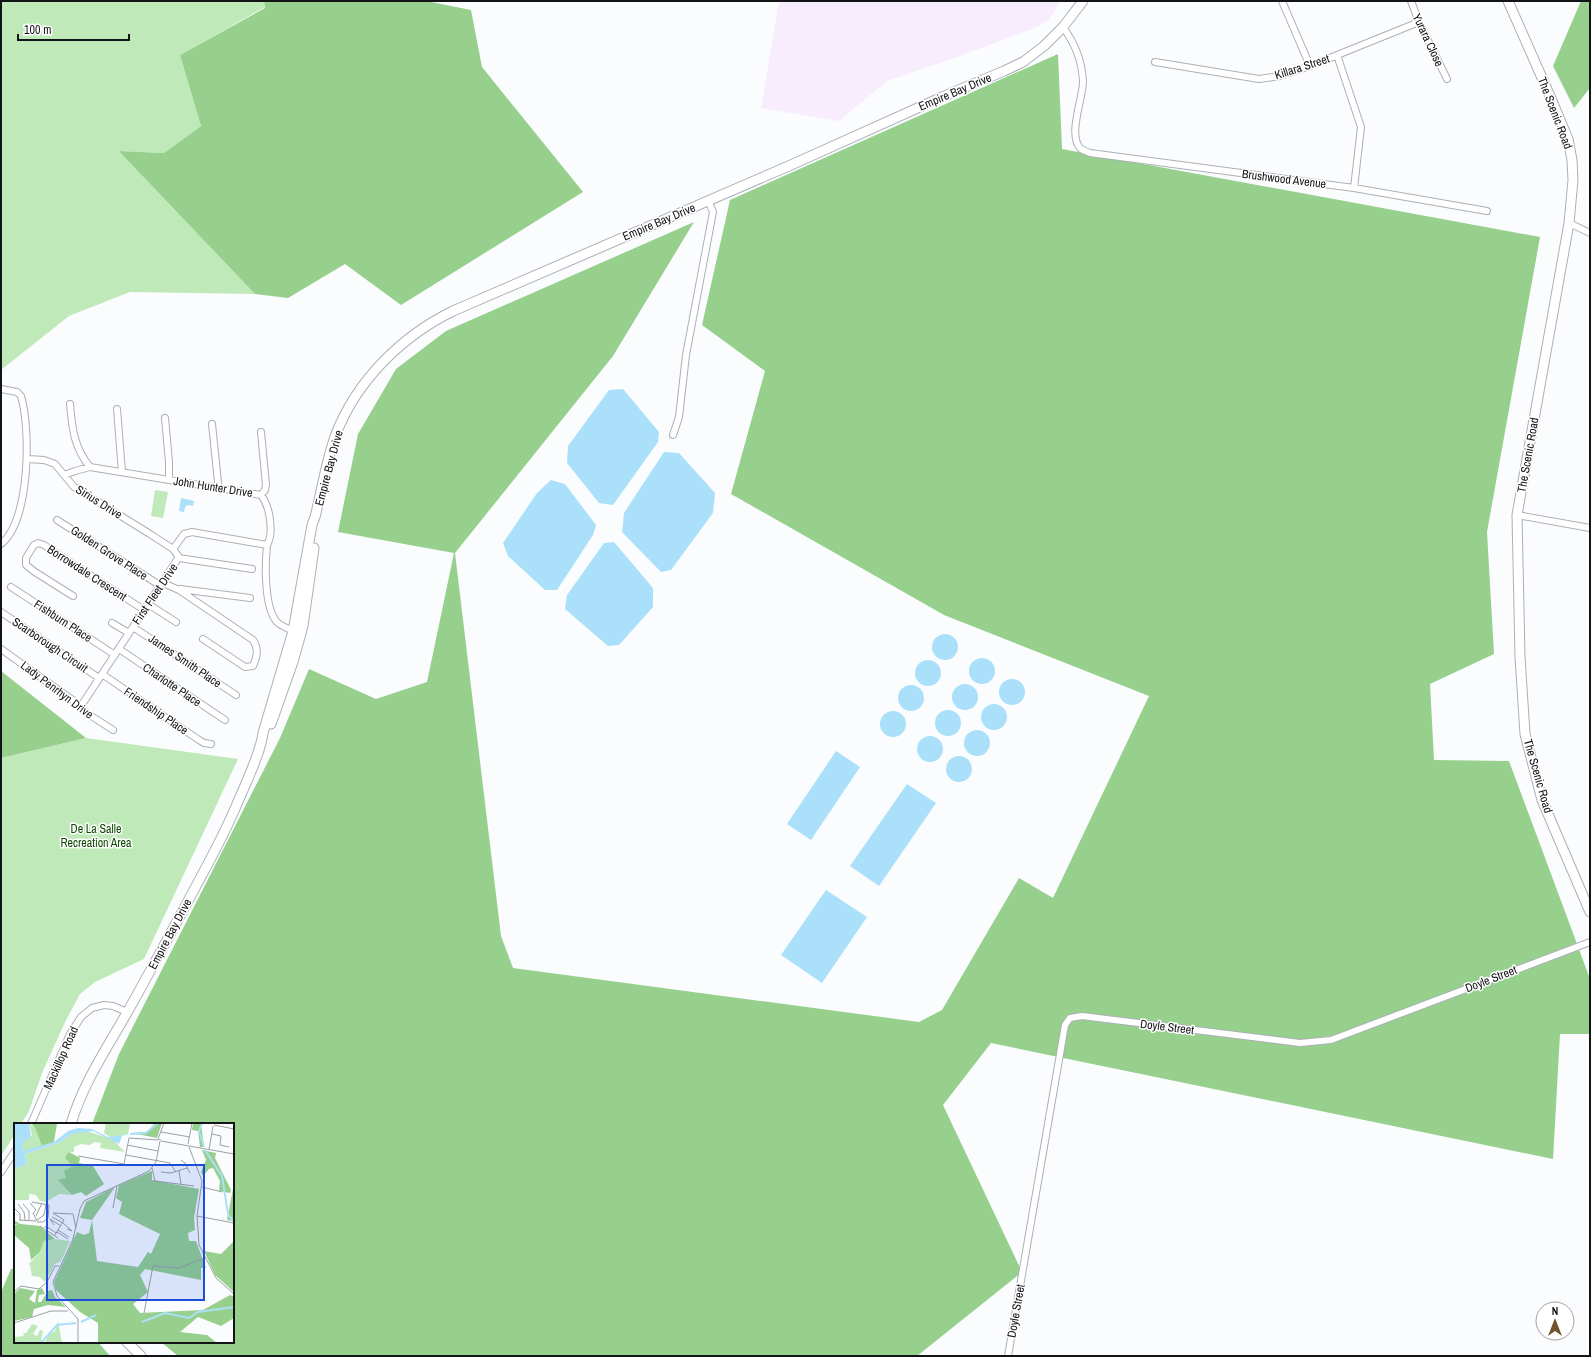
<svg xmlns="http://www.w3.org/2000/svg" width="1591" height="1357" font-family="'Archivo Narrow',sans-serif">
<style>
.industrial{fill:#f8edfd}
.green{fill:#bfe9b8}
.forest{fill:#96d08c}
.water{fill:#aae0fa}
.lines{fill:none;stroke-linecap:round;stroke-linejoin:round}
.minor-casing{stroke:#acb0b6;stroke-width:8}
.secondary-casing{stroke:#acb0b6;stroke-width:11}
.minor{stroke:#fff;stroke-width:6}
.secondary{stroke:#fff;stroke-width:9}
.labels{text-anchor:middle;stroke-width:3;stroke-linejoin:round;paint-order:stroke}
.street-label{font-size:12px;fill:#131417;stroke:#fff}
.park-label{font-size:12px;fill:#0e4802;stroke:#fff}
.inset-river{fill:none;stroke:#aae0fa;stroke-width:2}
.inset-road{fill:none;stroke:#9e9fa2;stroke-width:1}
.view{fill:#1d4ed8;fill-opacity:0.15;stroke:#1d4ed8;stroke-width:2}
.inset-edge{fill:none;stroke:#131417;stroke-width:2}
</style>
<rect width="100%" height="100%" fill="#fafcfe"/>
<path class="industrial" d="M 779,1 L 1061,1 L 1049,19 L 1037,27 L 949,60 L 887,81 L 839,121 L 761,108 Z"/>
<path class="green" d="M 1,1 L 264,1 L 265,7 L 180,55 L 201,126 L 164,153 L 120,151 L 255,294 L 130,292 L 69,316 L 1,370 Z
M 155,490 L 168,492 L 163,518 L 151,516 Z
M 86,738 L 238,759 L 144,959 L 95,982 L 80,994 L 66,1020 L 42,1073 L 29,1111 L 21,1124 L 15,1124 L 15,1134 L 1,1156 L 1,758 Z"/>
<path class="forest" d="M 264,1 L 426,1 L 471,10 L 482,67 L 583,192 L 401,305 L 345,264 L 288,298 L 255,294 L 119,151 L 164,153 L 201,126 L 180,55 L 265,8 Z
M 1581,1 L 1590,1 L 1590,88 L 1574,108 L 1553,66 Z
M 1058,54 L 1062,149 L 1540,237 L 1487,532 L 1494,654 L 1430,684 L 1434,760 L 1509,761 L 1590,979 L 1590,1034 L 1560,1034 L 1553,1159 L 991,1043 L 943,1105 L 1022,1272 L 917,1356 L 178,1356 L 161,1342 L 233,1342 L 233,1124 L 92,1124 L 119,1054 L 280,738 L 309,669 L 376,699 L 427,682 L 454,553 L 338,532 L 358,434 L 396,369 L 446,331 L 694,222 L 613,356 L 455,553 L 501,936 L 513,968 L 919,1022 L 942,1010 L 1019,878 L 1053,898 L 1149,696 L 944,615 L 731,494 L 765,371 L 702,325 L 730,200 Z
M 1,671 L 86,738 L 1,758 Z
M 15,1268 L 15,1342 L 98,1342 L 110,1356 L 1,1356 L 1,1292 L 11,1269 Z"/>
<path class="water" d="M 623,389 L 659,432 L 658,442 L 613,505 L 599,503 L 567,463 L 568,446 L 609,390 Z
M 664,452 L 679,453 L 715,493 L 713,513 L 671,570 L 661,572 L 622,532 L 624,513 Z
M 551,480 L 565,484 L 596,525 L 593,535 L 557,590 L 545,590 L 508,556 L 503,543 L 537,493 Z
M 181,498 L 194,501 L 193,506 L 188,505 L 185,507 L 184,512 L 179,511 Z
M 614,542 L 653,588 L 653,607 L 619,645 L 608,646 L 565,609 L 567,595 L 604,543 Z
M932 647a13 13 0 1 1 26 0a13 13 0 1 1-26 0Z
M969 671a13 13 0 1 1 26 0a13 13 0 1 1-26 0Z
M915 673a13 13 0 1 1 26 0a13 13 0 1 1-26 0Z
M999 692a13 13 0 1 1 26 0a13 13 0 1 1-26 0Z
M952 697a13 13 0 1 1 26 0a13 13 0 1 1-26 0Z
M898 698a13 13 0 1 1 26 0a13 13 0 1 1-26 0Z
M981 717a13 13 0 1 1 26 0a13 13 0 1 1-26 0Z
M935 723a13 13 0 1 1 26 0a13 13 0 1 1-26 0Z
M880 724a13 13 0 1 1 26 0a13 13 0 1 1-26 0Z
M964 743a13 13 0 1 1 26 0a13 13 0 1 1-26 0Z
M917 749a13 13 0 1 1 26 0a13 13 0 1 1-26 0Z
M 836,751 L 860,767 L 811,840 L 787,824 Z
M946 769a13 13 0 1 1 26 0a13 13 0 1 1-26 0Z
M 907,784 L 936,803 L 879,886 L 850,866 Z
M 826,890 L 867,917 L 822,983 L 781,955 Z"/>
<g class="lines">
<defs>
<path id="minor" d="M 1282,1 L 1310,66
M 1411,1 L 1419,22 L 1447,79
M 1063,27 C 1075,44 1082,60 1083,82 C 1083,98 1067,136 1081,149 C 1083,150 1087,152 1090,153 L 1354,188 L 1487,211
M 1337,55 L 1361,127 L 1354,188
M 1155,62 L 1259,79 L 1280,76 L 1310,66 L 1419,22
M 1569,223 L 1590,233
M 1,389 L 17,392 L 21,396 C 31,430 30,521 1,544
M 70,404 C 72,428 74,448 90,467
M 117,409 L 122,472
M 165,418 L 169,462 L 169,480
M 212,424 L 218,482 L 217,488
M 261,432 L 266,485 L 265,490 L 261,495
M 673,435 L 679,417 L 686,355 L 713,212 L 708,200
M 28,459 L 44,460 L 55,464 L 74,487 L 150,534 L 173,549 L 179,557 L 81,706
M 64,475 L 75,471 L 90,467 L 261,495 C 269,505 272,524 270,537 C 269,540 268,543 267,546 C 265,564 264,608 277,622 C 281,626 287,628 293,631
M 1517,515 L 1590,528
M 57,520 L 161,586
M 173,549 L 184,534 L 192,532 L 267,545
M 179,558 L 252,569
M 163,583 L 179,590 L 253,640 C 259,649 257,657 253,666 L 245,667 L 203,639
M 11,587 L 115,655
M 180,589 L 250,598
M 73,596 L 35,572 L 26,565 L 26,558 L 34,545 L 38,543 L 44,545 L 144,610
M 148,604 L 176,622
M 1,612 L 99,678
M 112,623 L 129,633
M 133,627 L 236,695
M 1,649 L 81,706 L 85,712 L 113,730
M 119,649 L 225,720
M 102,674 L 199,740 L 204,743 L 211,744
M 31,1124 L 70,1034 L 81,1017 L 92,1008 L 104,1005 L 113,1006 L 127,1012
M 1,1172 L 15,1151
M 1008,1356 L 1065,1025 L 1070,1018 L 1082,1016 L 1300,1043 L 1331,1040 L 1590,942"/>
<path id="secondary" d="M 1508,1 L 1550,96 L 1568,139 L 1572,160 L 1573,180 L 1569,223 L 1517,515 L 1520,657 L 1525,734 L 1542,800 L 1590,912
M 271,724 L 293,662 L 303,626 L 314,548
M 71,1124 C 83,1083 107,1048 128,1011 C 151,970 173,929 195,888 C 210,860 225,833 237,804 C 245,785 261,752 263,733 L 293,631 L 312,525 L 315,517 C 322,490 326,461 336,434 C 357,380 402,336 453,311 L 791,165 L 942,97 L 1004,71 L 1023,62 L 1044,46 L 1063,27 L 1083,1
M 127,1342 L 141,1356"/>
</defs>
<use href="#minor" class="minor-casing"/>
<use href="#secondary" class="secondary-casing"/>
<use href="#minor" class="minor"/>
<use href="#secondary" class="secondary"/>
</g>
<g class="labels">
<g class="street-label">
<text transform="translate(1428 40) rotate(65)" y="4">Yurara Close</text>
<text transform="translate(1302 67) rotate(-18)" y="4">Killara Street</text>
<text transform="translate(955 92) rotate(-23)" y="4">Empire Bay Drive</text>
<text transform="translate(1555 113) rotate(69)" y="4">The Scenic Road</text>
<text transform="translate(1284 179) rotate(7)" y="4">Brushwood Avenue</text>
<text transform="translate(659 222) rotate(-23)" y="4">Empire Bay Drive</text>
<text transform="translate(1528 455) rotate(-80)" y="4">The Scenic Road</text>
<text transform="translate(329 468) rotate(-75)" y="4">Empire Bay Drive</text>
<text transform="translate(213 487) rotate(9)" y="4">John Hunter Drive</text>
<text transform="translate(99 502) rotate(32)" y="4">Sirius Drive</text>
<text transform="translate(109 553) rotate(33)" y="4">Golden Grove Place</text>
<text transform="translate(87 573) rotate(33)" y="4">Borrowdale Crescent</text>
<text transform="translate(155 594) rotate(-56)" y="4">First Fleet Drive</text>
<text transform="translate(63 621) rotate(33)" y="4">Fishburn Place</text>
<text transform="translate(50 645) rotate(34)" y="4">Scarborough Circuit</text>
<text transform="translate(185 661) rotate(34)" y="4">James Smith Place</text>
<text transform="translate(172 685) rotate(34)" y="4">Charlotte Place</text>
<text transform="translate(57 690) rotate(37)" y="4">Lady Penrhyn Drive</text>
<text transform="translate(156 711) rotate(34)" y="4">Friendship Place</text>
<text transform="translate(1538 776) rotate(74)" y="4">The Scenic Road</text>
<text transform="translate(170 934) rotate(-62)" y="4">Empire Bay Drive</text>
<text transform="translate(1491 979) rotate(-21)" y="4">Doyle Street</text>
<text transform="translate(1167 1027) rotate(7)" y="4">Doyle Street</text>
<text transform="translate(61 1058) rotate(-66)" y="4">Mackillop Road</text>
<text transform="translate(1016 1311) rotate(-80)" y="4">Doyle Street</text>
</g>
<g class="park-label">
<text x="96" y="833">De La Salle<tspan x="96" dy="14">Recreation Area</tspan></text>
</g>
</g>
<g transform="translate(14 1123)">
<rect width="220" height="220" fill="#fafcfe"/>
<path d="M 15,0 L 21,5 L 28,23 L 9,28 L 9,20 L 18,12 ZM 92,0 L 116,0 L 114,11 L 96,14 L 90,10 ZM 72,8 L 98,16 L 111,29 L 86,25 L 87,20 L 80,19 L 76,22 L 67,21 L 60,24 L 60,29 L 55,29 L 55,36 L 59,43 L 53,55 L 45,58 L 58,72 L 45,71 L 32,79 L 26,78 L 22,72 L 15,71 L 15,77 L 0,77 L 0,46 L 13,41 L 11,31 L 44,20 L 58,11 ZM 41,116 L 56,118 L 47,138 L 41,141 L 31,159 L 26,154 L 18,153 L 16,142 L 12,140 L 15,141 L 26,129 L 30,118 ZM 44,198 L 48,220 L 1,220 L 0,214 L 10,213 L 9,210 L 12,210 L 18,201 L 24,203 L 19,211 L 23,213 L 26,207 L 29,208 L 27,217 L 31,219 L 35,211 L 41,208 Z" fill="#bfe9b8"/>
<path d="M 17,0 L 43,0 L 40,19 L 28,23 L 21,5 ZM 141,0 L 148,0 L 143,15 L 118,10 L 133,9 ZM 179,0 L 187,1 L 190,24 L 186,24 L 184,8 L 178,7 ZM 188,27 L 202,30 L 201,35 L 217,67 L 216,70 L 205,68 L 206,58 L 199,45 L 195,46 L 189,53 L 187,49 L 192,37 ZM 55,29 L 66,35 L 65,40 L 79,43 L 90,61 L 72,73 L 67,69 L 58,72 L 44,57 L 52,55 L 50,48 L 59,43 L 51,35 ZM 138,48 L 138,57 L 185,66 L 180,95 L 181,107 L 174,110 L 175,118 L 182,118 L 192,145 L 187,145 L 187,157 L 131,146 L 126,152 L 134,169 L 119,181 L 126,190 L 189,187 L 216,172 L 220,174 L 220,195 L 207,203 L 184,194 L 166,209 L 193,212 L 203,220 L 84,220 L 84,200 L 66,189 L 42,167 L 40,159 L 63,109 L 70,112 L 75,110 L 78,97 L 66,95 L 72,79 L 101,64 L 78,97 L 83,138 L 124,144 L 134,129 L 137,131 L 146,111 L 105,91 L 108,79 L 102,75 L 105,62 ZM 219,66 L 220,73 L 220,98 L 213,97 ZM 0,97 L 6,101 L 26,103 L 41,116 L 30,118 L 26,129 L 17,137 L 15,125 L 0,112 L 0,102 L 4,101 L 0,101 ZM 220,118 L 220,169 L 201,152 L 190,128 L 207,131 ZM 6,165 L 21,168 L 15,176 L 21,180 L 23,167 L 28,165 L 31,171 L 25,172 L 24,179 L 27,179 L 34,168 L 38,167 L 41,174 L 52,184 L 34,182 L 20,186 L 18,194 L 0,198 L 0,171 Z" fill="#96d08c"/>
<path d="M 0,0 L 15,0 L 17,14 L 9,20 L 9,28 L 40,19 L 54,8 L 64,5 L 78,6 L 94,14 L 117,11 L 108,13 L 105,21 L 79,8 L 58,11 L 44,20 L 11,31 L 13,41 L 0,46 Z" fill="#aae0fa"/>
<path class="inset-river" d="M 188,0 L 185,8 L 190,24M 116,11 L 132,10 L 144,0M 191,27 L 208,53 L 214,91 L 220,99M 67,199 L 82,192M 128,199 L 151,190 L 175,195 L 184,189 L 220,184M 27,220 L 43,202 L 62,200"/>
<path class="inset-road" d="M 200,2 L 220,6M 147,9 L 176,14M 198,11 L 207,13 L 206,22 L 215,24M 147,17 L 144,16 L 150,0M 147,18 L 220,31M 174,21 L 178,0M 113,22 L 144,28M 175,24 L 188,58 L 183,93 L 185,122 L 202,155 L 220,171M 195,27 L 199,3M 112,32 L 156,40 L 162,49M 64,33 L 110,41 L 115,15 L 144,17M 167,37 L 171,40 L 176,50M 138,45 L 141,58 L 180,63M 165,48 L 167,61M 147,49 L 157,50 L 173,45M 188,64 L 208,69M 18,79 L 35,82 L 34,95 L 29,99 L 23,99M 16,80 L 22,87 L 19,90 L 23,98M 4,81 L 10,89 L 11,97M 9,81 L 15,88 L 15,97M 0,85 L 6,91 L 6,97M 99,85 L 103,63M 39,90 L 59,91 L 62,105M 39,90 L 50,97M 22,93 L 28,80M 183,93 L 220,100M 38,94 L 49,100M 5,97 L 22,98M 23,97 L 30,92 L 32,81M 49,100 L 58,108 L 53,106M 40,102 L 36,96 L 47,103M 26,103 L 44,115M 31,105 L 32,103 L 42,110M 44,107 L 55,114M 43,109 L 54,116M 41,112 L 50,97M 60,114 L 39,159 L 43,173 L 64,196 L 64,220M 59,116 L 66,86 L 70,78 L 135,48 L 142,39 L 146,18M 0,169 L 7,163 L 25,166 L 33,159 L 41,143 L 45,143M 130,190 L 139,143 L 165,145 L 191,135M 0,200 L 37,188 L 54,188"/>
<path class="view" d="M 33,42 L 190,42 L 190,177 L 33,177 Z"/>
<rect width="220" height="220" class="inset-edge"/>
</g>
<rect width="1591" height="1357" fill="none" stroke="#131417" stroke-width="4"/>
<g transform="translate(1555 1321)"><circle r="19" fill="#ffffff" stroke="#a1a1a2"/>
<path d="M0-3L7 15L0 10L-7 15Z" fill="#715427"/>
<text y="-6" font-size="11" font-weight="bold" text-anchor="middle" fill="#131417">N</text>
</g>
<path d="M18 34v6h111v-6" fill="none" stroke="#131417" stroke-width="2"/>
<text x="24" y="34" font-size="12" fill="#131417" stroke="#ffffff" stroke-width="3" paint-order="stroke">100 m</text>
</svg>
